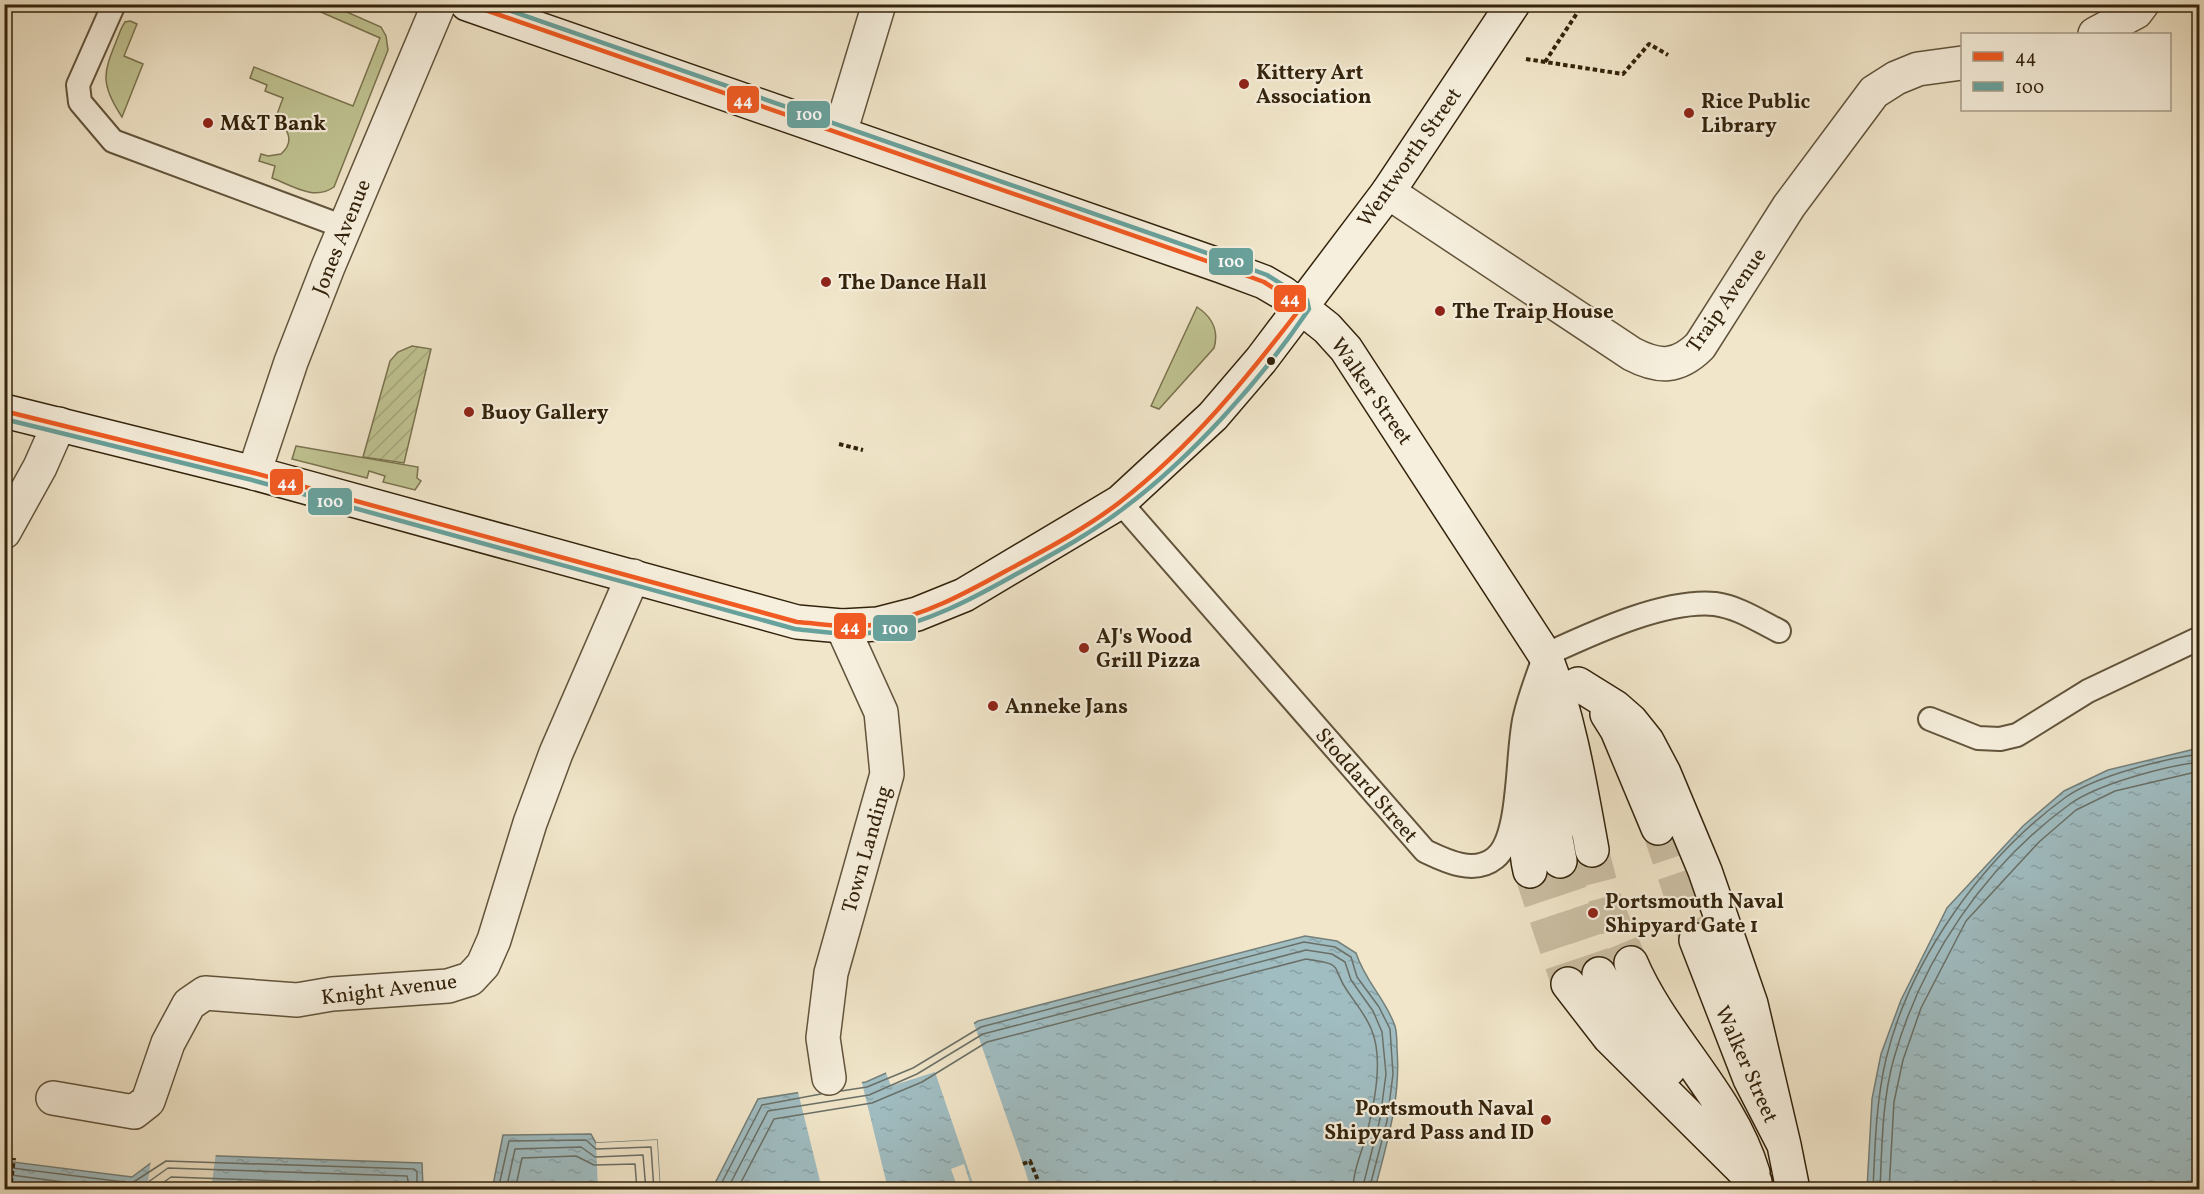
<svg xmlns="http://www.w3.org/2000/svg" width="2204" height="1194" font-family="Vollkorn,serif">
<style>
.grass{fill:#c0c392;stroke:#7a734f;stroke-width:1.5}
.garden{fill:url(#garden-furrows);stroke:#7a734f;stroke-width:1.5}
.water{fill:url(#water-ripples);stroke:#747f79;stroke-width:1.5}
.pier{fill:#f1e6ca}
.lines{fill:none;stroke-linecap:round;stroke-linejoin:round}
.shore{stroke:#6a7067;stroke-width:1.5}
.secondary-tunnel{stroke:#cbbfa4;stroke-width:33;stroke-dasharray:33 16;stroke-linecap:butt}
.lane-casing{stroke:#62543c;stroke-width:26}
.street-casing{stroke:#62543c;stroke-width:36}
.secondary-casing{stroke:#33230c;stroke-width:36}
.path{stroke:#33230c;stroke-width:4;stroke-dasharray:4.5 3;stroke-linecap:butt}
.lane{stroke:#f6efdd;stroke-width:22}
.street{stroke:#f6efdd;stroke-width:33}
.secondary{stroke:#f6efdd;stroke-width:33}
.bus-1-casing{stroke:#f6efdd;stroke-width:9}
.bus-2-casing{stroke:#f6efdd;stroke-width:9}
.bus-1{stroke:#f15a22;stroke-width:4.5}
.bus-2{stroke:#68a29d;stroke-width:4.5}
.poi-dot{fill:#8f2418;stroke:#f6efdd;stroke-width:2}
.bus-dot{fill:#33230c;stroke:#f6efdd;stroke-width:2}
.labels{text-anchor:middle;stroke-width:4.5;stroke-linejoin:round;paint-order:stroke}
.poi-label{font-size:21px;font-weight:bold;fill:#33230c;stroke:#f6efdd;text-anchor:start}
.street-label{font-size:21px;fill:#33230c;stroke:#f6efdd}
.line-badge{stroke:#f6efdd;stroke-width:2}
.badge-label{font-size:16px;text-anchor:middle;font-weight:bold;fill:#fff}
</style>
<defs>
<pattern id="garden-furrows" width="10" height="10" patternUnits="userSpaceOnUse" patternTransform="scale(1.5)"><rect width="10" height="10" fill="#c0c392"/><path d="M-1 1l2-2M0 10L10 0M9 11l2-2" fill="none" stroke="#a5a77d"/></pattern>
<pattern id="water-ripples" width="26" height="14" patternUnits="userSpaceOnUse" patternTransform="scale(1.5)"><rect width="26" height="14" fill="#a0bdc2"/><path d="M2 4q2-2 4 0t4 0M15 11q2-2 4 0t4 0" fill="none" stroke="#8aa2a6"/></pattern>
</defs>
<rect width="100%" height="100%" fill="#f1e6ca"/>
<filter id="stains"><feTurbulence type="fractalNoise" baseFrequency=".00333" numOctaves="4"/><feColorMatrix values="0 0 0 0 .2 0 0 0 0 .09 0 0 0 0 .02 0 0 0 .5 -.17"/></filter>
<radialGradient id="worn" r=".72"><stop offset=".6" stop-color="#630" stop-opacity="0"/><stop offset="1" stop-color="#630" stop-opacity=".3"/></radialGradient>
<path class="grass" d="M 305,5 L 331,5 L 381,27 L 386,36 L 388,50 L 334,187 C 314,201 293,186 272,178 L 275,166 L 259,161 L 261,154 L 268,156 L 281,154 C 296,141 287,129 276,117 L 283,98 L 265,91 L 267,85 L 250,78 L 254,67 L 353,106 L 380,38 Z
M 130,21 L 137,24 L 124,56 L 143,64 L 122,117 C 96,78 106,69 121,29 L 125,22 Z
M 1197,307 C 1212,317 1219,331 1214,348 L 1159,409 L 1151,406 Z
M 296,446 L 418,467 L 417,478 L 421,481 L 415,490 L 383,482 L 385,476 L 369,471 L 367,478 L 292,459 Z"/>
<path class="garden" d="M 412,346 L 431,349 L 404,463 L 363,457 L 390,361 L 398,352 Z"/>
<path class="water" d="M 2199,748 L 2199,1189 L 1867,1189 L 1872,1099 L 1881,1054 L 1901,1000 L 1947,908 L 2023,826 L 2064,791 L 2108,770 Z
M 1305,936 L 1337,941 L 1356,953 C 1366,983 1385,998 1395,1026 C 1397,1033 1397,1042 1397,1049 C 1401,1098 1387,1143 1375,1189 L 702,1190 L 712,1189 L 758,1099 L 866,1082 L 911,1062 L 978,1021 Z
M 591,1134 L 596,1143 L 657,1140 L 660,1189 L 492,1190 L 503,1135 Z
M 163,1154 L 422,1163 L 423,1189 L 5,1190 L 5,1161 L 132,1177 Z"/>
<path class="pier" d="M 973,1021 L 1023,1164 L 1031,1189 L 975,1189 L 935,1072 L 891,1086 L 885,1070 L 909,1060 Z
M 861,1079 L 888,1189 L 822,1189 L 797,1088 Z
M 657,1140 L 660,1189 L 598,1189 L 596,1143 Z
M 163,1151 L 216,1153 L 211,1189 L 147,1189 L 151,1159 Z
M 964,1164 L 972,1189 L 958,1189 L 951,1169 Z"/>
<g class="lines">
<path class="shore" d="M 841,1091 L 867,1087 L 913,1068 L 981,1027 L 1304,942 L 1335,947 L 1351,957 L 1357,977 L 1379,1007 L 1390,1029 L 1393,1074 L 1387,1121 L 1369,1190
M 4,1167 L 132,1183 L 166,1161 L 414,1169 L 417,1172 L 417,1190
M 4,1174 L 122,1190
M 137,1190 L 168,1168 L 407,1176 L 410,1190
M 153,1190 L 171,1177 L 398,1185 L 401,1190
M 498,1190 L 509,1141 L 586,1140 L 596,1149 L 651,1147 L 654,1190
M 506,1190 L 515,1149 L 581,1147 L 595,1157 L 643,1155 L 646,1190
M 515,1190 L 522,1158 L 576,1156 L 594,1165 L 635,1164 L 637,1190
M 718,1190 L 762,1105 L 821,1094
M 727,1190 L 768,1111 L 869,1095 L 917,1074 L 983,1034 L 1306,950 L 1332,954 L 1345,962 L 1351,980 L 1373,1011 L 1382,1032 L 1386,1074 L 1380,1119 L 1362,1190
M 737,1190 L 774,1119 L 872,1103 L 922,1082 L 987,1042 L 1306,959 C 1347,965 1329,965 1348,992 C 1357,1005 1367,1017 1372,1031 C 1384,1061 1373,1111 1365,1140 C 1360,1156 1353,1173 1353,1190
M 1873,1190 C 1875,1145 1876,1102 1886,1059 C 1910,959 1983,857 2066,797 C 2096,776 2163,759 2200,754
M 1880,1190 C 1882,1146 1882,1100 1894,1058 C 1922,958 1986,865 2070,804 C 2098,784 2165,766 2200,762
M 1889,1190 L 1894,1102 L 1903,1060 L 1921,1008 L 1966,921 L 2039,842 L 2076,810 L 2115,791 L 2200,771"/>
<path class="secondary-tunnel" d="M 1658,828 L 1696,940
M 1592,850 L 1606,903 L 1631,963
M 1560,861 L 1599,974
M 1530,871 L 1568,984"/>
<defs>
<path id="lane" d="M 114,4 L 78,85 L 80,102 L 113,141 L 344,227
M 1120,502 L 1425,851 C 1446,861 1474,875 1495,858 C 1522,837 1516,750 1525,716 C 1530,695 1538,675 1545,655 C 1591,634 1664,599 1715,604 C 1738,607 1759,621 1779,631
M 1930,719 L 1978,738 L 2000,739 L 2017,735 L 2088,691 L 2200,638"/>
<path id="street" d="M 2095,34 L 2136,12 L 2142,4
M 840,133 L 879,4
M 1388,192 L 1632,354 C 1659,368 1678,368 1700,346 L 1789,206 L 1874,92 L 1896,78 L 1918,69 L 1962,63
M 254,473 L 291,362 L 328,267 L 439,4
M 4,532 L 40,467 L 59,424
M 829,1078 L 823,1038 L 831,973 L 887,774 L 881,712 L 842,626
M 53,1098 L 134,1112 L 148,1101 L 168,1043 L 189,1004 L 205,993 L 297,1000 L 332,994 L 448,986 L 470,979 L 483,965 L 494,940 L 530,823 L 556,753 L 633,576"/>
<path id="secondary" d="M 467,4 L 1221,266 L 1264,282 L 1283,293 L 1327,328 L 1346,349 L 1545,655 C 1569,717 1580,784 1592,850
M 4,411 L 254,473 L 797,622 L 842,626 L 878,624 L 917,614 L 964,595 L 1120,502 L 1213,416 L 1261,360 L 1388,192 L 1513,4
M 1578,684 L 1615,707 L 1631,721 L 1647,741 L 1664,773 L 1705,871 L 1751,1004 L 1784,1145
M 1607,714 L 1617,730 L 1658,828
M 1555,751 L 1556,839 L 1560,861
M 1530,871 C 1517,817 1542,741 1555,688
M 1696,940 L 1750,1079 L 1784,1145 L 1793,1190
M 1631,963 C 1663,1038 1730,1095 1753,1173
M 1599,974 L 1628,1022 L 1669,1069
M 1568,984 L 1609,1037 L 1755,1182"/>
</defs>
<use href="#lane" class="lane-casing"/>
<use href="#street" class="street-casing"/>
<use href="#secondary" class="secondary-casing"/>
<path class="path" d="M 1526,59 L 1623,74 L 1649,44 L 1668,55
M 1545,62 L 1583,4
M 839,444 L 863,450
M 1023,1164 L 1030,1161 L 1042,1190
M 10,1190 L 14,1158"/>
<use href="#lane" class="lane"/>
<use href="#street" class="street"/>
<use href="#secondary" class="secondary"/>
<defs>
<path id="bus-1" d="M 4,411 L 254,473 L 797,622 C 824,624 852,629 878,624 C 923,616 964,594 1004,572 C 1043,551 1085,529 1120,502 C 1191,447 1248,377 1302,306 L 1264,282 L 1221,266 L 468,4"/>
<path id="bus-2" d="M 4,419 L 252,480 L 795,629 C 823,632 853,637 881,631 C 928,622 970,600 1011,577 C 1049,556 1089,535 1124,508 C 1191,458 1262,379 1309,309 L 1307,300 L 1267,275 L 1224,259 L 491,4"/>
</defs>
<use href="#bus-1" class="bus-1-casing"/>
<use href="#bus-2" class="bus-2-casing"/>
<use href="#bus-1" class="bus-1"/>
<use href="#bus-2" class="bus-2"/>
</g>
<g class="poi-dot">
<circle cx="1244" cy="84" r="6"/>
<circle cx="1689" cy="113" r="6"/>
<circle cx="208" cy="123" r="6"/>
<circle cx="826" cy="282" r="6"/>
<circle cx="1440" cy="311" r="6"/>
<circle cx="469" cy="412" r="6"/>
<circle cx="1084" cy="648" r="6"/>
<circle cx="993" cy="706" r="6"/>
<circle cx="1593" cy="913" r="6"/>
<circle cx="1546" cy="1120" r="6"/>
</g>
<circle class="bus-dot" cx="1271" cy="361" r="5"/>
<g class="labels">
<g class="poi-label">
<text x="1256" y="79">Kittery Art<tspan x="1256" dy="24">Association</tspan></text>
<text x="1701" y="108">Rice Public<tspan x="1701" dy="24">Library</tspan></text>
<text x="220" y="130">M&amp;T Bank</text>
<text x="838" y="289">The Dance Hall</text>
<text x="1452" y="318">The Traip House</text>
<text x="481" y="419">Buoy Gallery</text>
<text x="1096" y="643">AJ's Wood<tspan x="1096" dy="24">Grill Pizza</tspan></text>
<text x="1005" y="713">Anneke Jans</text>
<text x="1605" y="908">Portsmouth Naval<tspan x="1605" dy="24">Shipyard Gate 1</tspan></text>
<text x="1534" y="1115" text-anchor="end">Portsmouth Naval<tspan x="1534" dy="24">Shipyard Pass and ID</tspan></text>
</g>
<g class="street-label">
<text transform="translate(1409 157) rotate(-55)" y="7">Wentworth Street</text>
<text transform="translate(341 237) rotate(-68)" y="7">Jones Avenue</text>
<text transform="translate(1726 300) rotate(-55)" y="7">Traip Avenue</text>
<text transform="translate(1372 391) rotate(55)" y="7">Walker Street</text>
<text transform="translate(1367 785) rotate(49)" y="7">Stoddard Street</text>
<text transform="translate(866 849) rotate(-74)" y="7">Town Landing</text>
<text transform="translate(389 989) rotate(-7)" y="7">Knight Avenue</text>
<text transform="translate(1747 1064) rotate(66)" y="7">Walker Street</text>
</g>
</g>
<g class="line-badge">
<rect x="726" y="85" width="34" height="29" rx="6" fill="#f15a22"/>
<rect x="786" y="100" width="45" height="29" rx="6" fill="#68a29d"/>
<rect x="1208" y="247" width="46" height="29" rx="6" fill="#68a29d"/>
<rect x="1273" y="284" width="34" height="29" rx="6" fill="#f15a22"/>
<rect x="269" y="468" width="35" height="28" rx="6" fill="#f15a22"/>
<rect x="307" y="487" width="46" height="29" rx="6" fill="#68a29d"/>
<rect x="833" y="612" width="34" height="28" rx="6" fill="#f15a22"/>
<rect x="872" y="614" width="45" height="28" rx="6" fill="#68a29d"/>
</g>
<g class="badge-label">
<text x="743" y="106">44</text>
<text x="809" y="120">100</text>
<text x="1231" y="267">100</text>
<text x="1290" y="304">44</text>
<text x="287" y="488">44</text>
<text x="330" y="507">100</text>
<text x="850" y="632">44</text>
<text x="895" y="634">100</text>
</g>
<rect width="2204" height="1194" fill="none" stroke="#f1e6ca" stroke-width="24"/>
<rect x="6" y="6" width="2192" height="1182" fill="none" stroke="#33230c" stroke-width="3"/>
<rect x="12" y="12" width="2180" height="1170" fill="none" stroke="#33230c" stroke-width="1.5"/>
<rect x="1961" y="33" width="210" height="78" fill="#f6efdd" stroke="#a89d89" stroke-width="1.5"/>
<rect x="1973" y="52" width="30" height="9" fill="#f15a22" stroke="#a89d89" stroke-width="1.5"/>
<text x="2015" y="63" font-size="18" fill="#33230c">44</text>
<rect x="1973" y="82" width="30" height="9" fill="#68a29d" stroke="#a89d89" stroke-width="1.5"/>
<text x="2015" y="93" font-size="18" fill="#33230c">100</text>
<rect width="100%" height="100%" filter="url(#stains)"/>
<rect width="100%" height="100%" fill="url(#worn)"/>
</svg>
